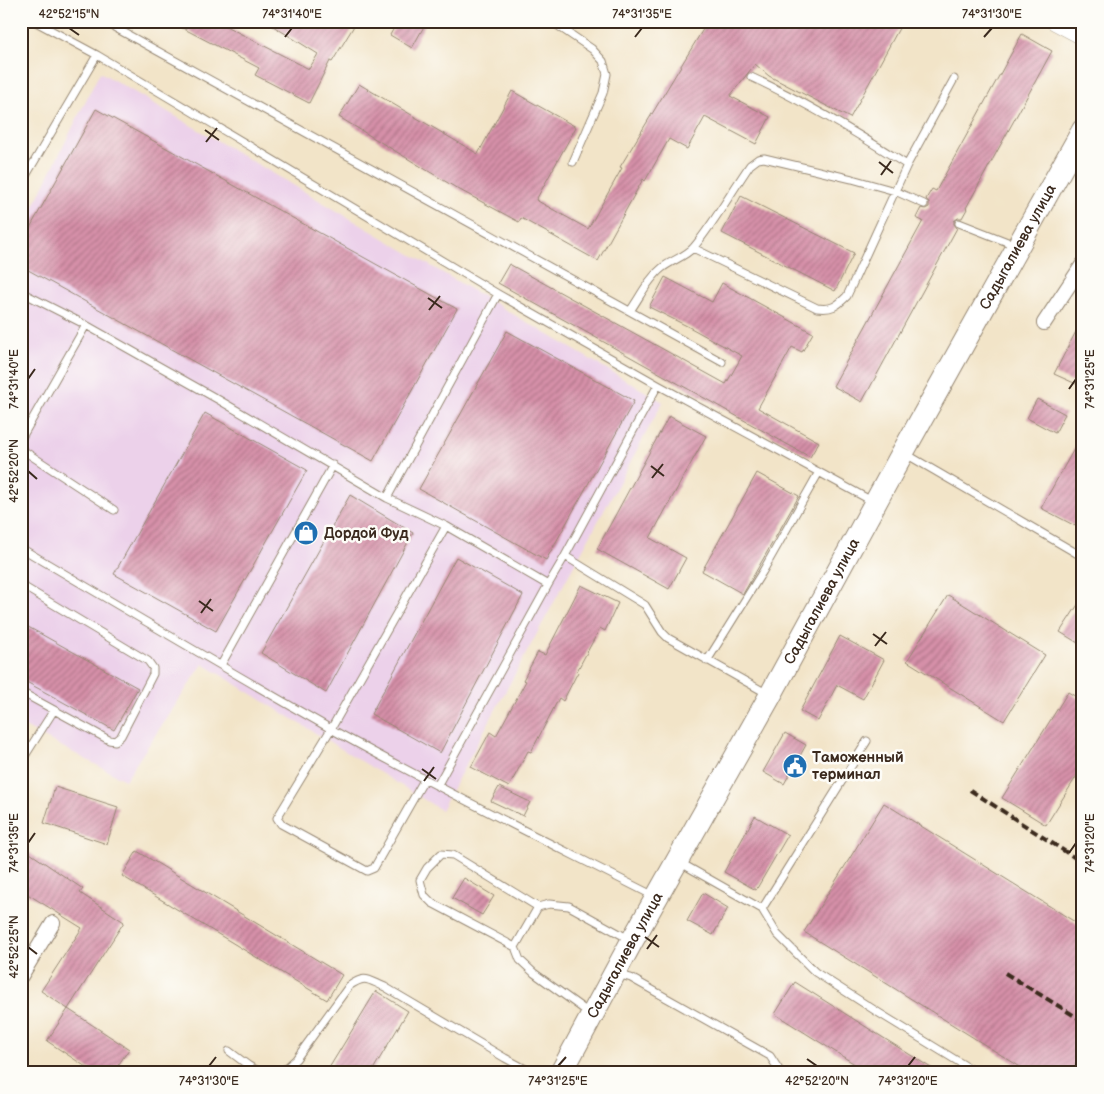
<svg xmlns="http://www.w3.org/2000/svg" width="1104" height="1094" font-family="'Balsamiq Sans',sans-serif">
<style>
.built{fill:#ecd1ea}
.building{fill:url(#building-hatch)}
.lines{fill:none;stroke-linecap:round;stroke-linejoin:round}
.service-casing{stroke:#968773;stroke-width:9}
.minor-casing{stroke:#968773;stroke-width:16}
.tertiary-casing{stroke:#968773;stroke-width:19}
.primary-casing{stroke:#968773;stroke-width:24}
.service{stroke:#fff;stroke-width:7}
.minor{stroke:#fff;stroke-width:14}
.tertiary{stroke:#fff;stroke-width:18}
.primary{stroke:#fff;stroke-width:22}
.rail{stroke:#3b2a1e;stroke-width:4;stroke-dasharray:8 4;stroke-linecap:butt}
.ticks{fill:none;stroke:#3b2a1e;stroke-width:2}
.labels{text-anchor:middle;stroke-width:5;stroke-linejoin:round;paint-order:stroke}
.street-label{font-size:15px;fill:#3b2a1e;stroke:#fdfcf7}
.poi-label{font-size:15px;font-weight:bold;fill:#3b2a1e;stroke:#fdfcf7;text-anchor:start}
.neatline{fill:none;stroke:#3b2a1e;stroke-width:2}
.ticks-label{font-size:12px;text-anchor:middle;fill:#3b2a1e}
</style>
<defs>
<pattern id="building-hatch" width="6" height="6" patternUnits="userSpaceOnUse" patternTransform="scale(1.25)"><rect width="6" height="6" fill="#d690a9"/><path d="M-1 1l2-2M0 6l6-6M5 7l2-2" fill="none" stroke="#af7689"/></pattern>
</defs>
<rect width="100%" height="100%" fill="#fdfcf7"/>
<filter id="ink" filterUnits="userSpaceOnUse"><feTurbulence type="fractalNoise" baseFrequency=".02" numOctaves="2"/><feDisplacementMap in="SourceGraphic" scale="10" xChannelSelector="R" yChannelSelector="G"/><feConvolveMatrix kernelMatrix="1 2 1 2 8 2 1 2 1" color-interpolation-filters="sRGB"/></filter>
<filter id="wash" filterUnits="userSpaceOnUse"><feTurbulence type="fractalNoise" baseFrequency=".0096" numOctaves="4" result="noise"/><feDisplacementMap in="SourceGraphic" scale="20" xChannelSelector="R" yChannelSelector="G"/><feGaussianBlur stdDeviation="1.12" result="paint"/><feColorMatrix in="noise" values="0 0 0 0 0 0 0 0 0 0 0 0 0 0 0 0 0 1.4 0 .05"/><feComposite in="paint" operator="in"/></filter>
<g filter="url(#wash)">
<rect width="100%" height="100%" fill="#f2e4c8"/>
<path class="built" d="M 100,72 L 663,402 L 441,810 L 203,664 L 125,780 L 21,725 L 21,232 Z"/>
<g id="blocks">
<path class="building" d="M 169,21 L 216,21 L 309,69 L 318,54 L 265,21 L 357,21 L 332,62 L 330,61 L 309,103 L 255,75 L 259,68 Z
M 398,21 L 427,21 L 412,48 L 390,35 Z
M 708,21 L 903,21 L 850,118 L 769,76 L 755,64 L 730,96 L 770,117 L 756,144 L 705,117 L 687,149 L 669,139 L 645,181 L 643,179 L 598,261 L 521,218 L 519,222 L 458,189 L 339,117 L 359,84 L 478,154 L 512,91 L 576,127 L 536,200 L 588,229 L 622,168 L 620,167 Z
M 1022,34 L 1052,51 L 966,208 L 967,209 L 962,218 L 958,218 L 954,221 L 954,224 L 957,228 L 862,402 L 833,386 L 923,221 L 916,218 L 921,208 L 925,209 L 929,207 L 929,203 L 926,199 L 932,189 L 936,191 Z
M 96,109 L 457,309 L 373,461 L 21,266 L 21,244 Z
M 741,196 L 854,253 L 835,291 L 722,233 Z
M 509,264 L 726,384 L 742,356 L 689,327 L 649,307 L 665,277 L 712,302 L 722,283 L 813,333 L 802,352 L 792,347 L 758,408 L 819,442 L 810,457 L 498,283 Z
M 1083,318 L 1083,387 L 1054,374 Z
M 507,331 L 634,401 L 546,560 L 419,489 Z
M 1037,399 L 1065,414 L 1055,433 L 1027,418 Z
M 205,413 L 307,470 L 216,631 L 114,574 Z
M 669,416 L 706,436 L 650,538 L 686,558 L 669,589 L 597,549 Z
M 1083,433 L 1083,530 L 1041,508 Z
M 757,473 L 799,496 L 758,568 L 743,594 L 702,571 Z
M 350,495 L 413,533 L 326,693 L 261,653 Z
M 456,557 L 523,595 L 440,753 L 371,714 Z
M 581,585 L 618,603 L 605,631 L 600,628 L 577,671 L 578,672 L 563,701 L 559,698 L 531,752 L 528,751 L 509,787 L 471,767 L 490,732 L 496,736 L 526,681 L 523,680 L 538,652 L 545,655 Z
M 948,595 L 1045,655 L 1004,721 L 907,661 Z
M 1083,597 L 1083,646 L 1060,632 Z
M 21,623 L 138,688 L 114,730 L 21,679 Z
M 840,636 L 884,660 L 863,699 L 837,685 L 818,721 L 800,711 Z
M 1068,692 L 1083,701 L 1083,766 L 1046,825 L 1002,798 Z
M 785,733 L 806,745 L 784,784 L 763,772 Z
M 55,787 L 118,807 L 107,844 L 44,823 Z
M 499,787 L 530,802 L 523,816 L 491,801 Z
M 884,803 L 1083,927 L 1083,1053 L 1070,1073 L 1030,1073 L 804,932 Z
M 755,816 L 788,835 L 756,890 L 724,872 Z
M 21,847 L 83,889 L 80,893 L 124,922 L 68,1009 L 41,991 L 82,928 L 21,890 Z
M 137,851 L 342,975 L 327,1000 L 122,876 Z
M 464,878 L 494,896 L 482,915 L 452,898 Z
M 703,893 L 728,908 L 713,935 L 687,921 Z
M 795,982 L 939,1073 L 869,1073 L 775,1014 Z
M 376,991 L 408,1011 L 371,1073 L 326,1073 Z
M 68,1009 L 129,1049 L 113,1073 L 95,1073 L 47,1041 Z"/>
</g>
</g>
<g filter="url(#ink)">
<use href="#blocks" fill-opacity="0" stroke="#968773" stroke-width="1"/>
<g class="lines">
<defs>
<path id="service" d="M 34,21 L 97,55
M 103,21 L 722,362
M 551,21 L 592,49 L 603,61 L 607,74 L 603,93 L 573,162
M 751,77 C 806,102 857,133 907,165
M 21,184 L 97,55 L 498,294 L 658,385 L 872,501
M 959,223 L 1015,245
M 693,248 L 817,308 C 832,310 837,306 847,296 L 907,165 L 954,79
M 21,292 L 86,325 L 219,400 L 387,498 L 446,526 L 548,585 L 437,786
M 630,311 C 640,297 648,279 662,268 C 672,260 685,257 694,247 C 714,223 732,191 750,165 L 758,159 L 764,158 L 852,179 L 895,191 L 924,204
M 21,439 L 86,325
M 21,449 L 114,510
M 906,454 L 1083,557
M 387,498 L 498,294
M 21,548 C 124,609 227,670 331,729 C 437,788 546,841 654,896
M 565,556 L 658,385
M 21,585 L 148,661 L 153,668 L 153,674 L 121,736 L 115,741 L 109,740 L 21,692
M 548,585 L 565,556 L 645,605 L 662,632 L 668,638 L 768,694
M 707,661 L 763,571 L 819,472
M 221,665 L 333,465
M 21,762 L 54,710
M 424,780 L 374,868 L 367,871 L 281,824 L 277,818 L 331,729 L 446,526
M 679,862 L 762,909 L 777,934 L 815,972 L 879,1013 L 977,1073
M 762,909 L 867,741
M 515,947 L 432,903 L 424,895 L 420,880 L 427,868 L 441,854 L 453,855 L 538,907
M 617,974 L 631,978 L 770,1056 L 781,1073
M 589,1013 L 534,973 L 520,960 L 515,947 L 538,907 L 549,904 L 569,906 L 629,939
M 229,1051 L 249,1066 L 262,1073
M 277,1073 L 284,1070 L 296,1059 L 349,986 C 366,974 368,980 385,987 L 505,1058 L 533,1073"/>
<path id="minor" d="M 1044,323 L 1083,264
M 21,976 L 53,923"/>
<path id="tertiary" d="M 1055,21 L 1083,36"/>
<g id="primary">
<path id="s1" d="M 561,1073 L 632,941 L 770,696 L 903,452 L 1083,130"/>
</g>
</defs>
<use href="#service" class="service-casing"/>
<use href="#minor" class="minor-casing"/>
<use href="#tertiary" class="tertiary-casing"/>
<use href="#primary" class="primary-casing"/>
<use href="#service" class="service"/>
<use href="#minor" class="minor"/>
<use href="#tertiary" class="tertiary"/>
<use href="#primary" class="primary"/>
<path class="rail" d="M 970,790 L 1083,863
M 1005,973 L 1083,1021"/>
</g>
</g>
<path class="ticks" d="M 69,28 L 79,35M 285,37 L 292,28M 635,37 L 642,28M 984,37 L 992,28M 205,130 L 219,140M 206,142 L 217,128M 879,162 L 893,173M 881,175 L 891,161M 428,298 L 442,308M 429,310 L 440,296M 28,379 L 35,369M 1069,389 L 1076,379M 651,466 L 664,476M 28,471 L 37,479M 652,478 L 663,464M 199,601 L 213,611M 201,613 L 211,599M 873,634 L 887,644M 875,646 L 886,632M 422,769 L 436,779M 424,781 L 434,767M 28,843 L 35,833M 1069,853 L 1076,843M 645,937 L 659,947M 28,947 L 37,954M 647,949 L 657,935M 807,1059 L 817,1066M 209,1066 L 216,1057M 558,1066 L 566,1057M 908,1066 L 915,1057"/>
<defs>
<symbol id="shop-disc" viewBox="-11 -11 22 22"><circle r="9.5" fill="#1f6fb2" stroke="#fdfcf7"/><path d="M-5-2.5h2.3a2.7 3.5 0 0 1 5.4 0H5L5.5 6h-11ZM-1.5-2.5h3a1.5 2.3 0 0 0-3 0Z" fill="#fff"/></symbol>
<symbol id="civic-disc" viewBox="-11 -11 22 22"><circle r="9.5" fill="#1f6fb2" stroke="#fdfcf7"/><path d="M-.6-6.5H3V-4.5H.6V-3L4-1V1h2V6H-6V1h2V-1L-.6-3ZM-1.2 2.5V6h2.4V2.5Z" fill="#fff"/></symbol>
</defs>
<g fill-rule="evenodd">
<use href="#shop-disc" x="292" y="519" width="28" height="28"/>
<use href="#civic-disc" x="781" y="752" width="28" height="28"/>
</g>
<g class="labels">
<g class="street-label">
<text dy="5" stroke="none"><textPath href="#s1" startOffset="944">Садыгалиева улица</textPath></text>
<text dy="5" stroke="none"><textPath href="#s1" startOffset="539">Садыгалиева улица</textPath></text>
<text dy="5" stroke="none"><textPath href="#s1" startOffset="134">Садыгалиева улица</textPath></text>
</g>
<g class="poi-label">
<text x="324" y="538">Дордой Фуд</text>
<text x="812" y="762">Таможенный<tspan x="812" dy="17">терминал</tspan></text>
</g>
</g>
<rect width="1104" height="1094" fill="none" stroke="#fdfcf7" stroke-width="55"/>
<rect x="28" y="28" width="1048" height="1038" class="neatline"/>
<g class="ticks-label">
<text x="69" y="18">42°52'15"N</text>
<text x="292" y="18">74°31'40"E</text>
<text x="642" y="18">74°31'35"E</text>
<text x="992" y="18">74°31'30"E</text>
<text transform="translate(1090 379) rotate(-90)" y="4">74°31'25"E</text>
<text transform="translate(14 379) rotate(-90)" y="4">74°31'40"E</text>
<text transform="translate(14 471) rotate(-90)" y="4">42°52'20"N</text>
<text transform="translate(1090 843) rotate(-90)" y="4">74°31'20"E</text>
<text transform="translate(14 843) rotate(-90)" y="4">74°31'35"E</text>
<text transform="translate(14 947) rotate(-90)" y="4">42°52'25"N</text>
<text x="209" y="1085">74°31'30"E</text>
<text x="558" y="1085">74°31'25"E</text>
<text x="817" y="1085">42°52'20"N</text>
<text x="908" y="1085">74°31'20"E</text>
</g>
</svg>
